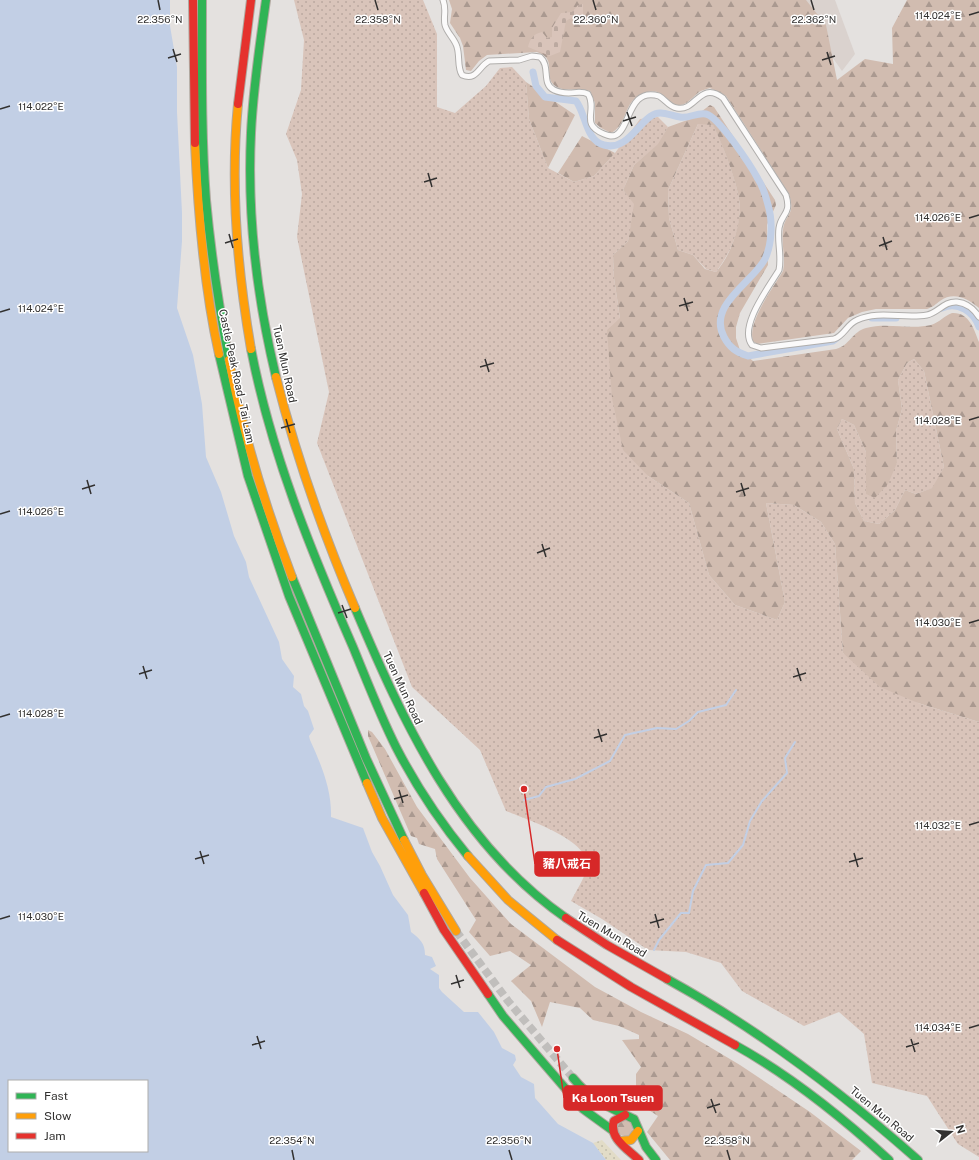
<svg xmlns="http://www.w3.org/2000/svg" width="979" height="1160" font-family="'Public Sans','Noto Sans TC',sans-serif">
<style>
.built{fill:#dad2ce}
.grass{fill:url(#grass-dots)}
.forest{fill:url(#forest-firs);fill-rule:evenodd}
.sand{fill:url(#sand-dots)}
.cemetery{fill:url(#cemetery-stones)}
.water{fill:#c2cfe5;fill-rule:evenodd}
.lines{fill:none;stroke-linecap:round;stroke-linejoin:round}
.stream{stroke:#c2cfe5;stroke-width:2}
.canal{stroke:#c2cfe5;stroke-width:7}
.primary-tunnel{stroke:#c0bebc;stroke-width:8;stroke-dasharray:8 4;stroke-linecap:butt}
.street-casing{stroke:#b0aeac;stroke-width:7}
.fast-casing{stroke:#b0a89f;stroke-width:10}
.slow-casing{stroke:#b0a89f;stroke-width:10}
.jam-casing{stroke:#b0a89f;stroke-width:10}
.street{stroke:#fbfafa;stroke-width:5}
.fast{stroke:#30b455;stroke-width:8}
.slow{stroke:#ff9f0a;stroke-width:8}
.jam{stroke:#e5322d;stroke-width:8}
.ticks{fill:none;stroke:#323130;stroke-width:1.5}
.labels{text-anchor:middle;stroke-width:3;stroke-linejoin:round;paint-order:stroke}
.street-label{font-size:11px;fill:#323130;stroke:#fff}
.ticks-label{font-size:10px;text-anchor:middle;fill:#323130;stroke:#fff;stroke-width:3;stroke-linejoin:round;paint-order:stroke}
.leader{fill:none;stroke:#d62828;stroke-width:1.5}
.callout-dot{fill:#d62828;stroke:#fff;stroke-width:1.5}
.callout{fill:#d62828;stroke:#d62828;stroke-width:1.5}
.callout-label{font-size:12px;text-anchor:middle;font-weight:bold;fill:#fff}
</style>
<defs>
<pattern id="grass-dots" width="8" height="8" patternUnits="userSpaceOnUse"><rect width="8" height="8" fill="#d9c4ba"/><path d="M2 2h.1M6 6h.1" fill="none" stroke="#bba9a0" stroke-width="1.8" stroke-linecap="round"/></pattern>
<pattern id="forest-firs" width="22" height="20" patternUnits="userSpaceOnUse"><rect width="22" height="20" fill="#d1bcb0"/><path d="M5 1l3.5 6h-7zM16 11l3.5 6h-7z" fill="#aa9990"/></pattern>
<pattern id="sand-dots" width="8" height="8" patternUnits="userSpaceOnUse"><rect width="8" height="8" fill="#e2dcc7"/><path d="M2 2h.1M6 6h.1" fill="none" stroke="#c2bdab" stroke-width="1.8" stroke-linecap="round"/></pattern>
<pattern id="cemetery-stones" width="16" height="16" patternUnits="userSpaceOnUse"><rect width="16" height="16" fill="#d9c4ba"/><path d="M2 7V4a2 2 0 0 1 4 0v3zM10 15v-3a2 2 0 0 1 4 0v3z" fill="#bba9a0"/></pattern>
</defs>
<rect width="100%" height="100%" fill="#e4e1df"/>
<path class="built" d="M 792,0 L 835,0 L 855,54 L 842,71 Z"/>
<path class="grass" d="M 294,0 L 423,0 L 437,34 L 437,107 L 455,113 L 486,86 L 500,68 L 512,67 L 526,82 L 529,119 L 548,168 L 574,182 L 594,176 L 615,153 L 640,119 L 658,117 L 668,127 L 659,144 L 634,165 L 623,190 L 635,204 L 628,241 L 613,255 L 614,278 L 620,318 L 648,476 L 689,503 L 709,575 L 735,605 L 777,620 L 785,602 L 766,503 L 794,505 L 821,522 L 835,544 L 843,653 L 918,703 L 979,722 L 979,1157 L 958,1144 L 927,1096 L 872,1083 L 864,1034 L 839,1012 L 804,1026 L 742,991 L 721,963 L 686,952 L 648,950 L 602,919 L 571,901 C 576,891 584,879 587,868 C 593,841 525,819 506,811 L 480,750 L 412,687 L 317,443 L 329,392 L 297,237 L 302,194 L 297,160 L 286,134 L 301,90 L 304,40 Z
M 698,124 L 713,124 C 722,143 741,190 740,210 C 739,234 730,253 716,272 L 706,269 L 693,255 L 678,250 L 669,218 L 668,190 Z
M 914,359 L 924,371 L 944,467 L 933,488 L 916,494 L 905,490 L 895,510 L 879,524 L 864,521 L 855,503 L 854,469 L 837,429 L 842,419 L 854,425 L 866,452 L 866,494 L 897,463 L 896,431 L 902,409 L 898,380 L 907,363 Z"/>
<path class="forest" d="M 449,0 L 806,0 L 826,25 L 837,80 L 865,59 L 893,64 L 892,28 L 907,0 L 979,0 L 979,308 C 968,299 954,291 940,301 C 936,304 933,307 927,309 L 876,309 L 862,312 L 848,318 L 834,333 L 757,344 L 753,341 C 747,322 773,288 783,271 C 786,257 781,244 783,230 C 785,213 796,216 789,194 L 726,96 L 710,88 C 707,89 702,90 699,92 C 693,97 686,106 678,105 C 664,103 662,81 637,97 C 624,105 626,126 611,133 L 601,128 L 595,123 L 595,103 L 590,91 C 578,87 563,93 554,85 C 543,75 558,59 537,52 L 487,55 L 479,61 L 471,71 L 466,70 L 463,46 L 460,38 L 450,23 L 452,9 Z
M 526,82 L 575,115 L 548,168 L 529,119 Z
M 710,105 L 714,107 L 775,200 L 776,205 L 767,225 L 768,265 L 740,313 L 736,327 L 736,338 L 740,350 L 753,361 L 836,349 C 849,346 853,331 866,328 C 887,322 910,330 931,325 C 940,322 944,316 952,313 C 969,312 974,329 979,342 L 979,722 L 918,703 L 880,687 L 843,653 L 835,544 L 821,522 L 794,505 L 766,503 L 785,602 L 777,620 L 735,605 L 709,575 L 689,503 L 648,476 L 623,450 L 612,398 L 607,330 L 620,318 L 614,278 L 613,255 L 628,241 L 634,204 L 623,190 L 634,165 L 658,144 L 668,127 L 693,118 ZM 698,124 L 713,125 C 722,143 741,191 740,210 C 738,233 731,254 716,272 L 705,269 L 693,255 L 678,250 L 669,218 L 668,190 ZM 914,359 L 924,371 L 944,467 L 932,488 L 916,494 L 905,490 L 895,510 L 879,524 L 864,521 L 855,503 L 854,469 L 837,429 L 842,419 L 854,425 L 866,452 L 866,494 L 875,498 L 888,484 L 897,463 L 896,431 L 902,409 L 898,380 L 907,363 Z
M 582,136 L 615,153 L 594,176 L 574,182 L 558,173 Z
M 368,730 L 372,732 L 385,749 L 417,807 L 470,878 L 511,924 L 595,987 L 641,1012 L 688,1034 L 740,1065 L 810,1112 L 861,1151 L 852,1160 L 670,1160 L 647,1132 L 658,1116 L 644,1107 L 629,1092 L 636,1088 L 636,1074 L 641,1067 L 622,1040 L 639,1039 L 639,1035 L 619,1026 L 593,1020 L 580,1008 L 550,1002 L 542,1027 L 531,1001 L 511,981 L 531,965 L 510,951 L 490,956 L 469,932 L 476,920 L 437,859 L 435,849 L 419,844 L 417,838 L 411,836 L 368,736 Z
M617 1128a8 8 0 1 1 16 0a8 8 0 1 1-16 0Z"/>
<path class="sand" d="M 602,1140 L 621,1160 L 606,1160 L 593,1143 Z"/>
<path class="cemetery" d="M 583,4 L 583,15 L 576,15 L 566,21 L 560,52 L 550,56 L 528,47 C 530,39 533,34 542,32 L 547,38 L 552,37 L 552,28 L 561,13 L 572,12 L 578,5 Z"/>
<path class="water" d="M 0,0 L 170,0 L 170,26 L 177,67 L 177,112 L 182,213 L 182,241 L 177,308 L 193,355 L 202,404 L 206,457 L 221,492 L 234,536 L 246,562 L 249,577 L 279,642 L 282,659 L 294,676 L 293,687 L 301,694 L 304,706 L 308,711 L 314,729 L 309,736 L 310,740 C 321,764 332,790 331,817 L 363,828 L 372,852 L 380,866 L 393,895 L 408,915 L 411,932 C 420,939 425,943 425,955 L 432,957 L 436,966 L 430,969 L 439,975 L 439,988 L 442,992 L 464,1012 L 478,1012 L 494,1032 L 502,1048 L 515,1055 L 516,1060 L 513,1065 L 521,1077 L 534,1084 L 535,1098 L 558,1124 L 593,1143 L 606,1160 L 0,1160 ZM 9,1081 L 147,1081 L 147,1151 L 9,1151 Z"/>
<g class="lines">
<path class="stream" d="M 524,800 L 539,796 L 546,787 L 575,779 L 610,761 L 625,735 L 657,728 L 676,729 L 689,721 L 698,712 L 726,705 L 736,690
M 654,950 L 659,940 L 681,913 L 689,913 L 693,891 L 706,865 L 728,863 L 743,845 L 750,821 L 762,801 L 787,773 L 785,758 L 795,742"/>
<path class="canal" d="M 533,72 L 536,86 L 545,97 L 576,101 C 586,114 586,141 604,145 C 626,151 637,125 651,116 C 660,109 670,116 680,117 C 689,119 697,112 706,114 C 719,117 751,166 758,179 C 763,187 766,197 768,205 C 773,221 772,244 765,259 C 753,282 707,305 724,337 C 730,348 736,352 748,356 L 833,341 L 837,338
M 942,308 C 958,301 974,312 979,327
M 872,318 L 896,318"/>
<path class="primary-tunnel" d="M 456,931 L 508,1001 L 573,1078"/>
<defs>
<path id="street" d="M 443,0 C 447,10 443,16 445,25 C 447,33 455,39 457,47 C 460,56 457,67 462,75 C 477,81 478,67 489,61 L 519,60 L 532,56 L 540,57 C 551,66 541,84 554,90 C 569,97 578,89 588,94 C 598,110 579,124 604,134 C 609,136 612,137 616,135 C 631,127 628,87 659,96 C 666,100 669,107 677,108 C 696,112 700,80 723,98 L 786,195 C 792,215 781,213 779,228 C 777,242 782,256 779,270 C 769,287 738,327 752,345 L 761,348 L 834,339 C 844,336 847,324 857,320 C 879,310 904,319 927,315 C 938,313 944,301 957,302 C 966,303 974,309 979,317"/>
<path id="fast" d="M 202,0 C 202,67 201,134 206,200 C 211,254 219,307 229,360
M 266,0 C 260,44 253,88 251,133 C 247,215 257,298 276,377
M 251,349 C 271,453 311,551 353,647 C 367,681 380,715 396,747 C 416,786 440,822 468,856
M 219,354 L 248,476 L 289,596 L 367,783
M 292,577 L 366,758 L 404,840
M 355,608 C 404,724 459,844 566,918
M 667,979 C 758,1029 840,1091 918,1160
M 488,994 L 503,1016 L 583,1109 L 612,1130
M 735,1045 C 791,1076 842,1117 889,1160
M 573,1078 C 593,1102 607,1106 634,1119 L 646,1147 L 656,1160"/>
<path id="slow" d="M 238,104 C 230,186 237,268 251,349
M 195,143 C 198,211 204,287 219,354
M 229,360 C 243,434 265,506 292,577
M 276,377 C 296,456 323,533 355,608
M 367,783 L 382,818 L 424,893
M 404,840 L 422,875 L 456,931
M 468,856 L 508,900 L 557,940
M 620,1141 L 631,1140 L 638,1131"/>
<path id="jam" d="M 193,0 L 195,143
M 238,104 L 251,0
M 424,893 L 444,930 L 488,994
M 566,918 L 607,945 L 667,979
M 557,940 L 631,987 L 735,1045
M 625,1115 L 614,1121 C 608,1138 629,1150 639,1160"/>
</defs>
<use href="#street" class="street-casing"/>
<use href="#fast" class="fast-casing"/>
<use href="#slow" class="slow-casing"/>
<use href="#jam" class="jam-casing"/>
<use href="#street" class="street"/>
<use href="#fast" class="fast"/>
<use href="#slow" class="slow"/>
<use href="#jam" class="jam"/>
</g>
<path class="ticks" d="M 158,0 L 160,10M 375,0 L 378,10M 593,0 L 596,10M 811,0 L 814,10M 969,15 L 979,12M 173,49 L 177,62M 827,52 L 831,65M 168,58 L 181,54M 822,60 L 835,56M 0,109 L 10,106M 627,112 L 632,126M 623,121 L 636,117M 428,173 L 432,187M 424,182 L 437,178M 969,218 L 979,215M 229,234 L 233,248M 883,237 L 887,250M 225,243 L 238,239M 879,246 L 892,241M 684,298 L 688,311M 679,306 L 693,302M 0,312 L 10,309M 485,359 L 489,372M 480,367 L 494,363M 286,419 L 290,433M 969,420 L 979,417M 281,428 L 295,424M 87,480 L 91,494M 741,483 L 745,496M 82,489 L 95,485M 736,492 L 749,488M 0,514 L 10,511M 542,544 L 546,557M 537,553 L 550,548M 342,605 L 347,618M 338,613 L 351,609M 969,623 L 979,620M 143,666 L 147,679M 797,668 L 801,681M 139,674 L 152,670M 793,677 L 806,673M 0,717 L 10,714M 598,729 L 602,742M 594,738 L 607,734M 399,790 L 403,803M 394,799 L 408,795M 969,825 L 979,822M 200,851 L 204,864M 854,853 L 858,867M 195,859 L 209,855M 849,862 L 863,858M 655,914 L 659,928M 0,919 L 10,916M 650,923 L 664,919M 456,975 L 460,988M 451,984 L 464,980M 969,1028 L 979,1025M 257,1036 L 261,1049M 911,1039 L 915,1052M 252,1045 L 265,1041M 906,1047 L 919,1043M 711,1099 L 716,1113M 707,1108 L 720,1104M 292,1150 L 294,1160M 509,1150 L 512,1160M 727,1150 L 730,1160"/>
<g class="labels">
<g class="street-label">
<text transform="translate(285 364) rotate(78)" y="4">Tuen Mun Road</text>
<text transform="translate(237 376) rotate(78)" y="4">Castle Peak Road – Tai Lam</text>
<text transform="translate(403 688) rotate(65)" y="4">Tuen Mun Road</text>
<text transform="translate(612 934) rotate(31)" y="4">Tuen Mun Road</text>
<text transform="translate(882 1114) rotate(40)" y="4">Tuen Mun Road</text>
</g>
</g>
<g class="ticks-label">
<text x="938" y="19">114.024°E</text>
<text x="160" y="23">22.356°N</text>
<text x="378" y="23">22.358°N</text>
<text x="596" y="23">22.360°N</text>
<text x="814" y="23">22.362°N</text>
<text x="41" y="110">114.022°E</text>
<text x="938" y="221">114.026°E</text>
<text x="41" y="312">114.024°E</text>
<text x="938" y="424">114.028°E</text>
<text x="41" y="515">114.026°E</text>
<text x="938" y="626">114.030°E</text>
<text x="41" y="717">114.028°E</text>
<text x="938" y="829">114.032°E</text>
<text x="41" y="920">114.030°E</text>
<text x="938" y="1031">114.034°E</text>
<text x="292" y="1144">22.354°N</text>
<text x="509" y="1144">22.356°N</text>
<text x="727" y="1144">22.358°N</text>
</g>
<path class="leader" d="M524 789L535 864M557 1049L564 1098"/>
<g class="callout-dot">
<circle cx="524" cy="789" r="4"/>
<circle cx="557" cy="1049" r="4"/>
</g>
<g class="callout">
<rect x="535" y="852" width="64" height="24" rx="4"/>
<rect x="564" y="1086" width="98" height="24" rx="4"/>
</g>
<g class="callout-label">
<text x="567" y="868">豬八戒石</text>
<text x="613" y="1102">Ka Loon Tsuen</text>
</g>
<rect x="8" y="1080" width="140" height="72" fill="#ffffff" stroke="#adadac"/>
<rect x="16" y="1093" width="20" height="6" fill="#30b455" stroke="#adadac"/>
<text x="44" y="1100" font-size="12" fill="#323130">Fast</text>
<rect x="16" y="1113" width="20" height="6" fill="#ff9f0a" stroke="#adadac"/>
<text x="44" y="1120" font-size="12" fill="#323130">Slow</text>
<rect x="16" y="1133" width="20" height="6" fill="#e5322d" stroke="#adadac"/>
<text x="44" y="1140" font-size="12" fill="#323130">Jam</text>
<g transform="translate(951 1132) rotate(73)" stroke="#ffffff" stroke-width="3" paint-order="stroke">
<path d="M0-3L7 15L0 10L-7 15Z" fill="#323130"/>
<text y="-6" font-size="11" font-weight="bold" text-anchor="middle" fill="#323130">N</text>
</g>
</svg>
